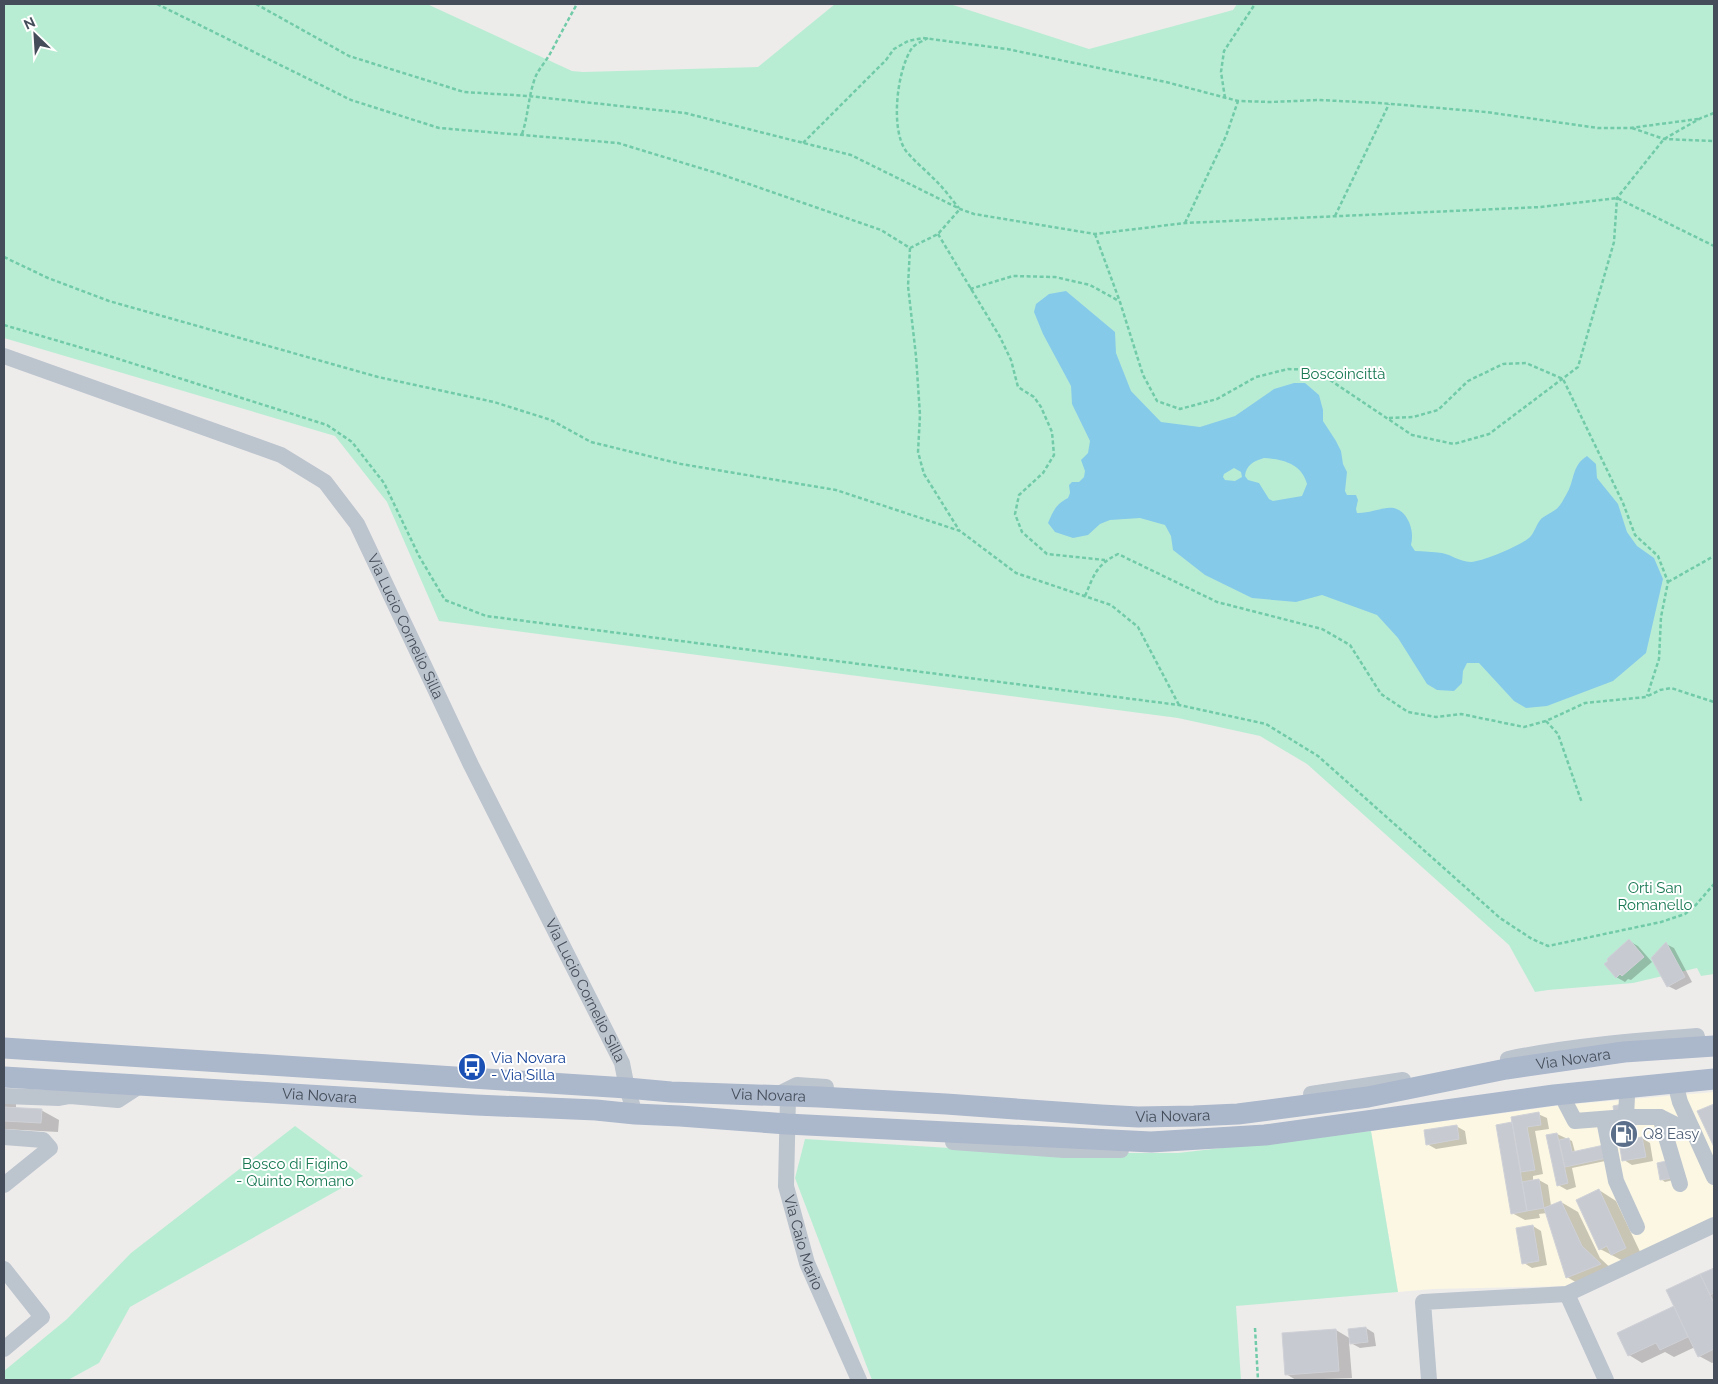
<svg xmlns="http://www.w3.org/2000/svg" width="1718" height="1384" font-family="Raleway,sans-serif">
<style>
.commercial{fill:#fbf7e3}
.green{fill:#b9edd3}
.water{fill:#86caea;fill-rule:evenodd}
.shadow{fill:#0003}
.building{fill:#c8cad2;stroke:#cfd1d7}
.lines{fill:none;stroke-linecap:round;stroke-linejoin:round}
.path{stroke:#71cba9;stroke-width:2.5;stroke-dasharray:4 2.5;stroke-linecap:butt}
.minor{stroke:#bcc4ce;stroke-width:16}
.major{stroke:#abb7cb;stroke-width:21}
.labels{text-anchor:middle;stroke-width:4;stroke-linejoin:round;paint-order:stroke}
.park-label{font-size:15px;fill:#177852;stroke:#fff}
.street-label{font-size:15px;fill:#444d59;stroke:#fff}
.transit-label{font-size:15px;fill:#164399;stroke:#fff;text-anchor:start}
.service-label{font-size:15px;fill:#4e5e75;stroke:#fff;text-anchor:start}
</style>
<rect width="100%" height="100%" fill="#eeeceb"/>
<path class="commercial" d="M 1714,1092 L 1714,1220 L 1572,1286 L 1433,1289 L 1398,1292 L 1371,1131 L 1562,1105 Z"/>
<path class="green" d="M 4,4 L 427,4 L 572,71 L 583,72 L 758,67 L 835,4 L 950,4 L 1089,49 L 1233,10 L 1237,4 L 1714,4 L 1714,974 L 1701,976 L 1697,968 L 1633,983 L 1548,990 L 1535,992 L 1509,945 L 1307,764 L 1260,736 L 1178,718 L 439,621 L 387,502 L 335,436 L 4,338 Z
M 295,1126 L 363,1176 L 130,1307 L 99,1363 L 68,1380 L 4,1380 L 4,1371 L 67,1319 L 131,1253 Z
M 1371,1131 L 1398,1292 L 1236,1306 L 1241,1380 L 872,1380 L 795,1178 L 805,1139 L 1028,1153 L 1178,1153 Z"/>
<path class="water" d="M 1066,291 L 1115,332 L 1116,353 L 1131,391 L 1161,422 L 1200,427 L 1235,416 L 1274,389 L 1294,383 L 1305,383 L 1319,395 L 1323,410 L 1323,421 L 1336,441 L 1341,451 L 1343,464 L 1347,472 L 1345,491 L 1347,495 L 1356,495 L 1358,500 L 1356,509 L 1357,513 C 1377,514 1397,496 1409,522 C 1412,529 1413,537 1411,545 L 1415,551 C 1424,551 1433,552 1442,553 C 1452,555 1458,561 1471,562 C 1482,562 1522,545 1530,537 C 1535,532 1536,524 1542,518 C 1546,515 1551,513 1555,510 C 1560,507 1563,500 1566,495 C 1575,481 1571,466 1587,456 L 1596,464 L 1597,478 L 1618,504 L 1627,532 L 1637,546 L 1654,558 L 1663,579 L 1646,653 L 1613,681 L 1547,706 L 1526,708 L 1514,701 L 1479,663 L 1467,663 L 1463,671 L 1462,683 L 1454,691 L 1437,690 L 1427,684 L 1398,638 L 1377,615 L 1322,595 L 1296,602 L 1252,598 L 1205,575 L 1173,550 L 1171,536 L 1165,525 L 1140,518 L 1110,520 L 1100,524 L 1088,535 L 1073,538 L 1055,532 L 1048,523 C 1053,511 1056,504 1068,498 L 1070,493 L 1069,485 L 1072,482 L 1079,482 L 1084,477 L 1085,471 L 1081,460 L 1088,453 L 1090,441 L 1072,404 L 1071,386 L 1043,334 L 1034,312 L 1036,304 L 1049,294 ZM 1264,458 C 1283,459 1302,464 1307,484 L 1302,496 L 1273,501 L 1269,499 L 1259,483 L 1248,480 L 1245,476 C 1246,465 1254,461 1264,458 ZM 1234,468 L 1241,472 L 1242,477 L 1235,481 L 1225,480 L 1223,477 L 1224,474 Z"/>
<path class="shadow" d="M 1629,941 L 1638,946 L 1652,962 L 1631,980 L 1628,979 L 1625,982 L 1616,977 Z
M 1666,944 L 1674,948 L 1692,982 L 1676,990 L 1668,986 Z
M 4,1096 L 16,1104 L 16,1109 L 41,1110 L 59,1120 L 58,1132 L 4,1129 Z
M 1632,1106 L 1638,1139 L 1642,1138 L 1650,1143 L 1653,1161 L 1632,1165 L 1624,1160 L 1614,1107 Z
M 1538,1114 L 1547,1118 L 1549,1129 L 1535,1131 L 1543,1174 L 1533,1176 L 1533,1181 L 1539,1180 L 1548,1185 L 1551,1206 L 1561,1202 L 1578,1212 L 1600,1258 L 1617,1274 L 1584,1287 L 1567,1277 L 1547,1213 L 1539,1214 L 1540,1218 L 1525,1220 L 1512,1213 L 1497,1126 L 1513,1123 Z
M 1456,1126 L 1465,1131 L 1467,1144 L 1436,1149 L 1427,1144 Z
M 1557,1134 L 1572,1141 L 1575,1152 L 1610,1160 L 1572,1168 L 1576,1187 L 1567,1190 L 1558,1185 Z
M 1658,1164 L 1677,1179 L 1665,1182 L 1661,1179 Z
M 1599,1190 L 1616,1201 L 1643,1258 L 1629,1264 L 1600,1249 Z
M 1533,1226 L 1541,1231 L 1547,1265 L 1532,1268 L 1524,1263 Z
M 1714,1269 L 1714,1362 L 1712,1363 L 1699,1356 L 1695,1347 L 1674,1357 L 1665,1352 L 1642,1363 L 1629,1355 L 1675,1306 L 1668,1291 Z
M 1366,1328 L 1374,1333 L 1376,1346 L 1360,1348 L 1349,1342 L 1352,1378 L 1296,1380 L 1286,1374 L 1336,1330 L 1351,1339 Z"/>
<path class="building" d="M 1629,939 L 1644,957 L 1622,976 L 1620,974 L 1616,978 L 1604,964 L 1608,961 L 1607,959 Z
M 1666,942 L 1685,977 L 1667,987 L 1651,958 Z
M 1628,1103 L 1635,1138 L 1619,1141 L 1613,1106 Z
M 1714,1104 L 1714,1147 L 1697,1111 Z
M 4,1107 L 42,1109 L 41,1123 L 4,1121 Z
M 1539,1112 L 1541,1125 L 1527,1127 L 1535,1170 L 1521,1172 L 1511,1117 Z
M 1512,1122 L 1527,1211 L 1511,1214 L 1496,1125 Z
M 1457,1125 L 1459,1139 L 1426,1145 L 1424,1130 Z
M 1557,1133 L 1568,1183 L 1557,1186 L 1546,1135 Z
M 1642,1137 L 1646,1157 L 1622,1161 L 1619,1141 Z
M 1569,1138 L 1572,1152 L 1604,1145 L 1607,1158 L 1565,1167 L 1559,1140 Z
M 1671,1160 L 1674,1178 L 1660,1180 L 1657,1163 Z
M 1539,1179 L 1544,1208 L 1527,1211 L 1522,1182 Z
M 1599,1189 L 1626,1248 L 1611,1255 L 1607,1246 L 1599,1250 L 1576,1200 Z
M 1561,1201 L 1582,1246 L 1601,1264 L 1566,1278 L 1544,1208 Z
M 1533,1225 L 1539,1261 L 1522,1264 L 1516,1228 Z
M 1714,1268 L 1714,1293 L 1710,1295 L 1700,1274 Z
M 1700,1274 L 1714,1303 L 1714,1349 L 1698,1357 L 1666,1290 Z
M 1674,1306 L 1688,1337 L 1660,1350 L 1656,1343 L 1628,1356 L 1617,1333 Z
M 1366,1327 L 1368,1342 L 1350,1344 L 1348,1329 Z
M 1336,1329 L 1339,1371 L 1285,1375 L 1282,1333 Z"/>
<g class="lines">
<path class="path" d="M 157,4 L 351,100 L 439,128 L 618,143 L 723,175 L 881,230 L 910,248 L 938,234 L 960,209
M 256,4 L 349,56 L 464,92 L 528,96 L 685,113 L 851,155 L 960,209 L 974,214 L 1095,234 L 1185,223 L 1541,207 L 1617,198 L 1714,246
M 928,38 C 923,41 915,44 912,48 C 897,70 890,129 906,151 C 916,163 929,173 939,184 C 946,191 952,200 959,208
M 1225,98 L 1221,72 L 1224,51 L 1255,4
M 1632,128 L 1664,139 L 1714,141
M 522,134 C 528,117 528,99 534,81 C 537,70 546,62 551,52 C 560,35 568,20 577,4
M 803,143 L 886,60 L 894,49 L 908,41 L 923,38 L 1007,49 L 1166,82 L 1238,101 L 1271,102 L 1319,100 L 1380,103 L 1486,112 L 1598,128 L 1630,128 L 1698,119
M 1335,216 L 1389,104
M 1185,223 L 1226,136 L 1238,101
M 938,234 L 1000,337 L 1011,360 L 1018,387 L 1034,397 L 1041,407 L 1052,432 L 1054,455 L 1043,473 L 1019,495 L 1015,514 L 1022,532 L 1047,554 L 1105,560
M 1095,234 L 1120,302 L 1143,375 L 1157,401 L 1180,409 L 1217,399 L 1256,377 L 1288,369 L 1315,370 L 1412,435 L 1454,444 L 1489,434 L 1578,367 L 1614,242 L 1617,198 L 1664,139 L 1701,118 L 1714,113
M 910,248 L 908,286 L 916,356 L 920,415 L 918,452 L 924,474 L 959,530
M 4,257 L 48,278 L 109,301 L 378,377 L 494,402 L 551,420 L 591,442 L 681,464 L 836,490 L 960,531 L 1016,573 L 1111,605 L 1138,627 L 1179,705
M 970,289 L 1013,276 L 1055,277 L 1090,285 L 1119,301
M 4,325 L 106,355 L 327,425 L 352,442 L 384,483 L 419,556 L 445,600 L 486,616 L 1179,705 L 1266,724 L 1318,756 L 1500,918 L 1532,939 L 1548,946 L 1661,922 L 1685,914 L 1694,907 L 1714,884
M 1389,418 L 1413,417 L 1438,410 L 1468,381 L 1503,364 L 1526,363 L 1563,379 L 1623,503 L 1635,535 L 1658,556 L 1668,582 L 1661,617 L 1659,659 L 1647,696
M 1668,582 L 1714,556
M 1085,596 C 1094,575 1096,565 1118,554 L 1217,602 L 1322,629 L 1350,645 L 1381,694 L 1408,712 L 1436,717 L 1461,714 L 1524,727 L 1546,721 L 1585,703 L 1646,697 L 1660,690 L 1671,688 L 1714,702
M 1546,721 L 1558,734 L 1582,803
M 1255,1328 L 1258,1380"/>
<g class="minor">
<path id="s1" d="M 4,356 L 281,455 L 325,482 L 357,524 L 471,765 L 622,1063 L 627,1088 L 635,1114"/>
<path d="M 1508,1059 C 1571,1046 1633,1041 1697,1036"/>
<path d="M 1675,1083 L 1680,1102 L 1714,1177"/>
<path d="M 1311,1094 L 1403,1080"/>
<path d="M 777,1095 L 797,1085 L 826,1087"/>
<path d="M 4,1096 L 59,1098 L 70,1096 L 118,1100 L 141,1085"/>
<path id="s2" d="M 788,1096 L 786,1186 L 807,1263 L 859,1380"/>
<path d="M 1565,1102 L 1575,1121 L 1626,1117 L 1660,1117 L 1680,1127 L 1692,1129"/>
<path d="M 1626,1117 L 1627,1096"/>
<path d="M 1660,1117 L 1680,1184"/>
<path d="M 1604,1120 L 1616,1181 L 1637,1227"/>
<path d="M 4,1137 L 43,1140 L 50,1148 L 4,1185"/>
<path d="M 953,1142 L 1064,1150 L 1121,1150"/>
<path d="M 4,1269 L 42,1317 L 4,1349"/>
<path d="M 1567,1294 L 1606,1380"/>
<path d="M 1429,1380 L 1423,1302 L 1567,1294 L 1714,1225"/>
</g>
<g class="major">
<path id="s3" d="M 4,1048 L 627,1088 L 671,1092 L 819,1097 L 946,1104 L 1101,1115 L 1138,1117 L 1194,1116 L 1238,1114 L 1368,1097 L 1506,1069 L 1624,1052 L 1714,1046"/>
<path id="s4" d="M 4,1077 L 476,1105 L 596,1110 L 635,1114 L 680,1116 L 787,1124 L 1151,1142 L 1265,1135 L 1554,1095 L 1714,1079"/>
</g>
</g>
<defs>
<symbol id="bus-disc" viewBox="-11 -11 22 22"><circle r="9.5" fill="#1a4fb4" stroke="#fff"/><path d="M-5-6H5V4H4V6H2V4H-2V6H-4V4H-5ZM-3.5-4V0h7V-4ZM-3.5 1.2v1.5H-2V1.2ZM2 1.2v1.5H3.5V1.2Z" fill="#fff"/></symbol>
<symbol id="fuel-disc" viewBox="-11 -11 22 22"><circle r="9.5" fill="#5c6f8a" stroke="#fff"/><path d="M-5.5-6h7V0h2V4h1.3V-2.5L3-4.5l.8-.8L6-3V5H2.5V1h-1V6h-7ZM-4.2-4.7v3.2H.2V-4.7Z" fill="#fff"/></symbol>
</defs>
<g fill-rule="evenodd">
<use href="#bus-disc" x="456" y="1051" width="32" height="32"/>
<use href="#fuel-disc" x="1608" y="1118" width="32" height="32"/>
</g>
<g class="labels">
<g class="park-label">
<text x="1343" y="379">Boscoincittà</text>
<text x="1655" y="893">Orti San<tspan x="1655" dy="17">Romanello</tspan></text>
<text x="295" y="1169">Bosco di Figino<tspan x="295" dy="17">- Quinto Romano</tspan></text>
</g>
<g class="street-label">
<text dy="5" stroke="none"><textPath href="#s1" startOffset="512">Via Lucio Cornelio Silla</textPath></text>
<text dy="5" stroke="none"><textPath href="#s1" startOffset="918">Via Lucio Cornelio Silla</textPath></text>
<text dy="5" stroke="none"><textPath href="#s3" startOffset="1576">Via Novara</textPath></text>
<text dy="5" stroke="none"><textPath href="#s4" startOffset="316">Via Novara</textPath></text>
<text dy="5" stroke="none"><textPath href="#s3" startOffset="766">Via Novara</textPath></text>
<text dy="5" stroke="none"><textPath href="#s3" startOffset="1171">Via Novara</textPath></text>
<text dy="5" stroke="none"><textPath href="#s2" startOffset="149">Via Caio Mario</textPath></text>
</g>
<g class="transit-label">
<text x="491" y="1063">Via Novara<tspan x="491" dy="17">- Via Silla</tspan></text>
</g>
<g class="service-label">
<text x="1643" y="1139">Q8 Easy</text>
</g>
</g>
<rect width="1718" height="1384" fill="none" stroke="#444d59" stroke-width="10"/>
<g transform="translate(35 35) rotate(335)" stroke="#ffffff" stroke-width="4" paint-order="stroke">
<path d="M0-4L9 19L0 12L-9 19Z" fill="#444d59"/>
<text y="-8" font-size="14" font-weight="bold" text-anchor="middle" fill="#444d59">N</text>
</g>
</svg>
